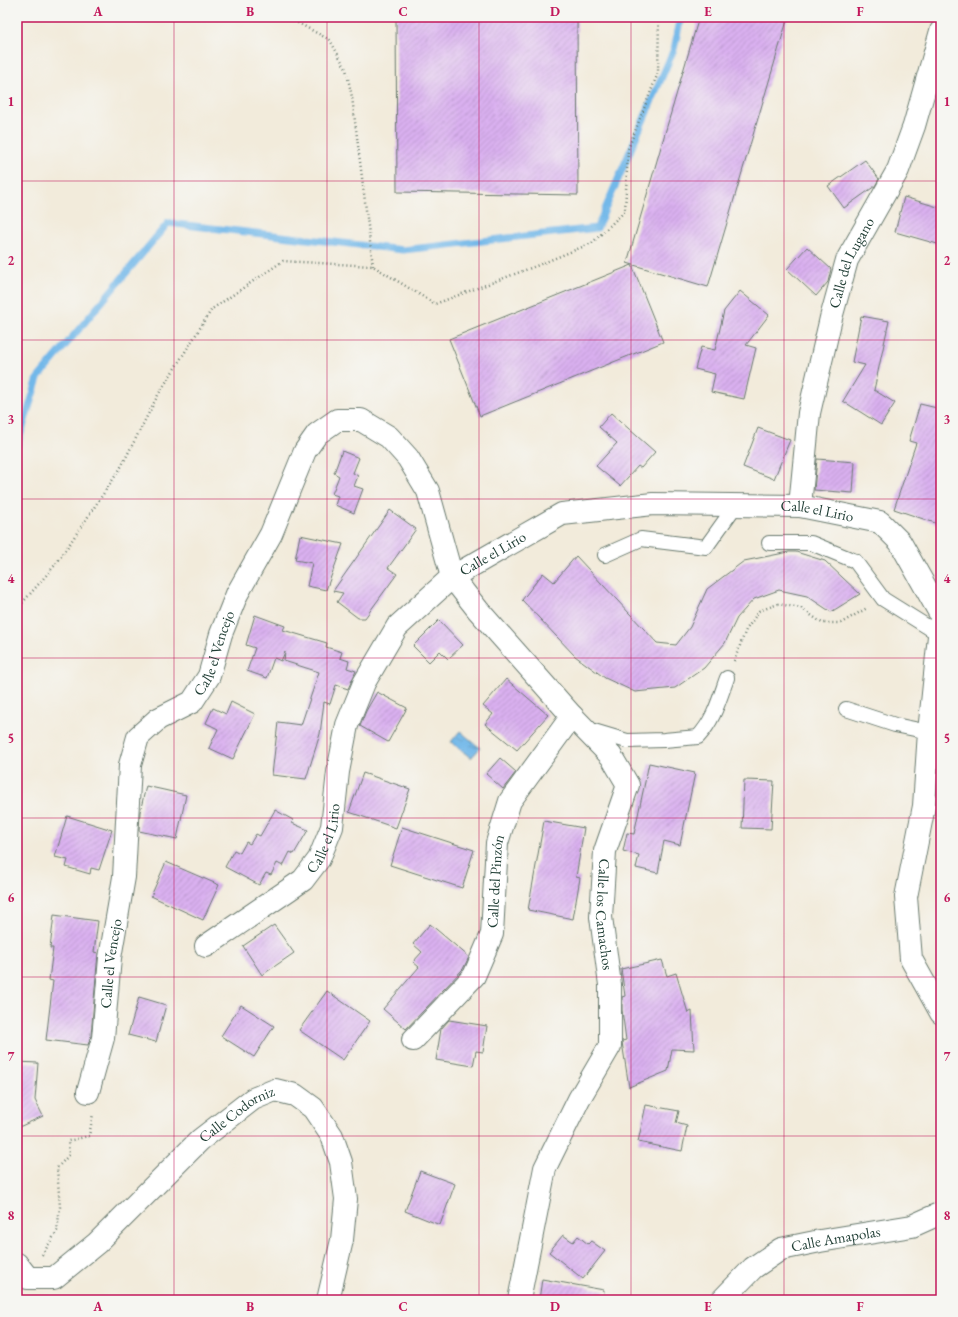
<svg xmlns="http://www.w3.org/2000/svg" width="958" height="1317" font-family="'EB Garamond',serif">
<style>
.water{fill:url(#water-ripples);stroke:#487a8e}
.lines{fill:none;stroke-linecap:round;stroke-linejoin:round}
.stream{stroke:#72b8e9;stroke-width:7}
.building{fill:url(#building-hatch)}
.lane-casing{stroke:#697a6e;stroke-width:16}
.street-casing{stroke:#697a6e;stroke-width:24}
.path{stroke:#697a6e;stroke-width:2.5;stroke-dasharray:1 3;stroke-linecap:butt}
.lane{stroke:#fff;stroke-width:14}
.street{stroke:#fff;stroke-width:22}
.grid{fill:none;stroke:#c2185b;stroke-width:1;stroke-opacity:0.55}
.labels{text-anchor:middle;stroke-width:4;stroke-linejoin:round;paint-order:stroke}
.street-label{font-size:15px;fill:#1f3d34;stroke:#f6f6f2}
.neatline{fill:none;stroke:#c2185b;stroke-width:1.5}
.grid-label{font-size:13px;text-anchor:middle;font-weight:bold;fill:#c2185b}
</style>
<defs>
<pattern id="water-ripples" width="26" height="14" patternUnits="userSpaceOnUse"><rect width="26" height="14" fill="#72b8e9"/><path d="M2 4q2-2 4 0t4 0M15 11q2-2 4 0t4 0" fill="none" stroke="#5d97be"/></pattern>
<pattern id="building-hatch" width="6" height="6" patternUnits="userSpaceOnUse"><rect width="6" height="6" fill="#dab0f0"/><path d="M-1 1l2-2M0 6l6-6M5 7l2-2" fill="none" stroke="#b090c3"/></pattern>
</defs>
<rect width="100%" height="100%" fill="#f6f6f2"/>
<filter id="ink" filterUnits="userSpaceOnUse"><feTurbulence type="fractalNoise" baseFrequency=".025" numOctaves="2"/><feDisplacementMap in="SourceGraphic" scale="8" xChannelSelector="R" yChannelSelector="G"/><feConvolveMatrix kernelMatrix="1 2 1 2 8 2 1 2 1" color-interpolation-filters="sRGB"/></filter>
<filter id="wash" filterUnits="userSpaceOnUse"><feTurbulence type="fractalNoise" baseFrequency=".012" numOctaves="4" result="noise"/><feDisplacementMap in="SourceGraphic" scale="16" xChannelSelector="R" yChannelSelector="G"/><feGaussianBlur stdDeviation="0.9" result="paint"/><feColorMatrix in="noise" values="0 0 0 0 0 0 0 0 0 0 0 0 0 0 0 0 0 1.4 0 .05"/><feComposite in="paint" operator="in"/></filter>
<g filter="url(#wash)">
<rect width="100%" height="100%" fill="#f2ebdb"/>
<path class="water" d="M 460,731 L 480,748 L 471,758 L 451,742 Z"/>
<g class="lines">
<path class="stream" d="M 17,446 L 38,378 L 168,223 L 403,250 L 597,228 L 674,49 L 681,17"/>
</g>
<g id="blocks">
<path class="building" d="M 396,17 L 577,17 L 578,195 L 397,192 Z
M 699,17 L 788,17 L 708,287 L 627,263 Z
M 865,160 L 879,179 L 875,186 L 844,208 L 828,186 Z
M 904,197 L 941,208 L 941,245 L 895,232 Z
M 807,247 L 831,269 L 828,282 L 816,296 L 787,269 Z
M 632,265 L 663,342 L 480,416 L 449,339 Z
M 740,291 L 769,315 L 746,345 L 756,348 L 744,399 L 711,392 L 715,374 L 695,369 L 701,347 L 715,350 L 724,311 Z
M 861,316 L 889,321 L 874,390 L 895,403 L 881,425 L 843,401 L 865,365 L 852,362 Z
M 920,404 L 941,409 L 941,525 L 894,509 L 916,443 L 909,441 Z
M 611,413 L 655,452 L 641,468 L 638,466 L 620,486 L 596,466 L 617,443 L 599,427 Z
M 758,428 L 790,440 L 774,479 L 743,467 Z
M 342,451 L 359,458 L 353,473 L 358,476 L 354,486 L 363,489 L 354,513 L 335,505 L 338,496 L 332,494 L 339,476 L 334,473 Z
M 817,459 L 855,462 L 853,493 L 814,490 Z
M 390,510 L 416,529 L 388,568 L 397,574 L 365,618 L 358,618 L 337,602 L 343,593 L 333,591 Z
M 300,535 L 343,544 L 326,590 L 307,586 L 312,563 L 295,560 Z
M 789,552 L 796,552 L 825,561 L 860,594 L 831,612 L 807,596 L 779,590 L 754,599 L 737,618 L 725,643 L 704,668 L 675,688 L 635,692 L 605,678 L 575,656 L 522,600 L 543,573 L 554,582 L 576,556 L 657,643 L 676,645 L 690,627 L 707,589 L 744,561 Z
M 255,615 L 285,626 L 283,630 L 327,643 L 326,647 L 342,652 L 340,658 L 349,661 L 347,668 L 356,671 L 348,689 L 336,685 L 330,704 L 324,702 L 320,734 L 306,779 L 272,775 L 278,722 L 301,725 L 319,672 L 284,661 L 285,652 L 281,661 L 274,658 L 267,678 L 247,671 L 255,648 L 246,645 Z
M 439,620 L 463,645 L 448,659 L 440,651 L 429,662 L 413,646 Z
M 506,679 L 548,715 L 517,750 L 485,724 L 493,714 L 483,706 Z
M 377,692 L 407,708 L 388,742 L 360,726 L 366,711 Z
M 231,702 L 255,714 L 233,759 L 209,748 L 218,729 L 206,723 L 213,708 L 226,714 Z
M 500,758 L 516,772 L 503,789 L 486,774 Z
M 649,763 L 695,773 L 680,845 L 664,841 L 658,873 L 636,868 L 639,855 L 623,851 L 627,833 L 634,834 Z
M 363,773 L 410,789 L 396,828 L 349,812 Z
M 744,780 L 774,781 L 771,829 L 742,828 Z
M 146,786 L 186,795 L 177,839 L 139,831 L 140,812 Z
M 275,810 L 293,820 L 292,823 L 308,830 L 294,854 L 290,852 L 283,866 L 277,863 L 271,875 L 266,873 L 259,885 L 225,867 L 234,850 L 240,853 L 246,842 L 250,844 L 256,834 L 260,836 Z
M 67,816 L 112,830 L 99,870 L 91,868 L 90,874 L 66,867 L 68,860 L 55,857 Z
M 544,821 L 584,828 L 576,877 L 580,878 L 573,919 L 528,910 Z
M 402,827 L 474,850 L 462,888 L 390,865 Z
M 166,862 L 219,885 L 203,920 L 151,896 Z
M 54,915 L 98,921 L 94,952 L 98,953 L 91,1036 L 88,1045 L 46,1040 L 53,981 L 49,980 L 53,948 L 50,948 Z
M 430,924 L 469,957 L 463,969 L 406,1029 L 383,1009 L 419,967 L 413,962 L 422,952 L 413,944 Z
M 274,925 L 294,953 L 262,975 L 243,946 Z
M 662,960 L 667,976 L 676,973 L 688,1013 L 692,1011 L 694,1050 L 672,1049 L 668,1071 L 629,1087 L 622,1042 L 622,1041 L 626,1040 L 622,1010 L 622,997 L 625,996 L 621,969 Z
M 327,991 L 370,1021 L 343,1060 L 299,1030 Z
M 139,997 L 166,1005 L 156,1042 L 128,1035 Z
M 241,1005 L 274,1026 L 254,1057 L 221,1036 Z
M 449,1020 L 487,1026 L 483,1052 L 476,1051 L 473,1066 L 436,1060 L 441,1029 Z
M 17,1062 L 38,1063 L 35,1100 L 43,1116 L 17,1128 Z
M 646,1105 L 679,1111 L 676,1123 L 687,1126 L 682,1151 L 638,1142 Z
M 420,1171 L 455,1184 L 440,1225 L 405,1211 Z
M 563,1235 L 573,1242 L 578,1236 L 588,1244 L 591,1241 L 605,1251 L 583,1279 L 549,1252 Z
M 542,1279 L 604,1290 L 603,1300 L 539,1300 Z"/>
</g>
</g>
<g filter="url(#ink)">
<use href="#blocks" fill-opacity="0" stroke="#697a6e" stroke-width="1"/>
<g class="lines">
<defs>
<path id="lane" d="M 769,543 L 811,543 L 855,561 L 883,599 L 939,634
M 605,555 L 641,539 L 706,547 L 736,505
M 846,709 L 895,725 L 929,732
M 587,729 L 627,741 L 664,740 L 698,737 C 714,720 719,700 727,678"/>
<g id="street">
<path id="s1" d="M 800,506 L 809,413 L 831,318 L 847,260 L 898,170 L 914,126 L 941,31"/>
<path d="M 941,617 L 929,732 L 924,806 L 906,897 L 911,959 L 941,1013"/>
<path id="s2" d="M 206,946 L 303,880 L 319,859 L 332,827 L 338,772 L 347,725 L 364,683 L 397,627 L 452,577 L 562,514 L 653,504 L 800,506 L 880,522 L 900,542 L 941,615"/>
<path id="s3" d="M 413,1040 L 474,976 L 492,934 L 497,843 L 510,801 L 572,716"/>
<path id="s4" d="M 88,1092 L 103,1038 L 110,958 L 124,877 L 130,765 L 138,737 L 158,719 L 192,702 L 209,676 L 221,634 L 237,594 L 271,534 L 305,451 L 317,434 L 337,420 L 361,420 L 389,437 L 408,458 L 428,491 L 452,577 L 478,610 L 572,716 L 611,756 L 628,785 L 605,851 L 601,917 L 610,985 L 610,1046 L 579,1099 L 545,1168 L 519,1300"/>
<path id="s5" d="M 17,1264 L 28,1278 L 54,1278 L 97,1243 L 200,1140 L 253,1099 L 275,1090 L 295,1095 L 313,1108 L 332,1136 L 341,1162 L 346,1199 L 342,1240 L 328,1300"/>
<path id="s6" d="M 722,1300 L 753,1268 L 781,1249 L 820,1241 L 912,1226 L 941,1213"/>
</g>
</defs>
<use href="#lane" class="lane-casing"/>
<use href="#street" class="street-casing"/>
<path class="path" d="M 287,17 L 330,40 L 346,69 L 352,97 L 373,266
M 17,609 L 56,564 L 120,469 L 158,395 L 212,309 L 283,261 L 373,266 L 435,304 L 536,266 L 592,243 L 625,211 L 628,149 L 658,73 L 659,17
M 734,661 L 746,630 L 759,611 L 778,604 L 801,608 L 822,623 L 841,623 L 867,608
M 42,1255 L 57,1231 L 60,1207 L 57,1168 L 69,1155 L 68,1141 L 89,1136 L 93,1114"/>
<use href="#lane" class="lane"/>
<use href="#street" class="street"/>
</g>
</g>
<path class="grid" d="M 174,17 L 174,1300M 327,17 L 327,1300M 479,17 L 479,1300M 631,17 L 631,1300M 784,17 L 784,1300M 17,181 L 941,181M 17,340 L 941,340M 17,499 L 941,499M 17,658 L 941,658M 17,818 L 941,818M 17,977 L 941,977M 17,1136 L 941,1136"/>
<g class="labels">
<g class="street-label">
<text dy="5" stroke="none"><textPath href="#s1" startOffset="250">Calle del Lugano</textPath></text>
<text dy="5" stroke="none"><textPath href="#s2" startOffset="849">Calle el Lirio</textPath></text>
<text dy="5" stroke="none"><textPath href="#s2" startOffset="513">Calle el Lirio</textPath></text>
<text dy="5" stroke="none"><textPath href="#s4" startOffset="479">Calle el Vencejo</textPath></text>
<text dy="5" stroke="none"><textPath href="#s2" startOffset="165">Calle el Lirio</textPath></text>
<text dy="5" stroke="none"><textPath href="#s3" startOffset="187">Calle del Pinzón</textPath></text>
<text dy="5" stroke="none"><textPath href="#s4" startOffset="1366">Calle los Camachos</textPath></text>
<text dy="5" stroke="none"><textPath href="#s4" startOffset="131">Calle el Vencejo</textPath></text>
<text dy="5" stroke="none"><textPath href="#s5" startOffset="290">Calle Codorniz</textPath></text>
<text dy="5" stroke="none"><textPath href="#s6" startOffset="134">Calle Amapolas</textPath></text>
</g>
</g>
<rect width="958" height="1317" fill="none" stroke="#f6f6f2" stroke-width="44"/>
<rect x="22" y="22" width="914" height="1273" class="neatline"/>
<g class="grid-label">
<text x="98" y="16">A</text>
<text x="250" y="16">B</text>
<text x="403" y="16">C</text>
<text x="555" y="16">D</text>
<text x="708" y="16">E</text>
<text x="860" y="16">F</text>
<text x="11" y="106">1</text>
<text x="947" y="106">1</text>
<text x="11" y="265">2</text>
<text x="947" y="265">2</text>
<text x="11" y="424">3</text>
<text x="947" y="424">3</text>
<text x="11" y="583">4</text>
<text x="947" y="583">4</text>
<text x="11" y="743">5</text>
<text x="947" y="743">5</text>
<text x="11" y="902">6</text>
<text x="947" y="902">6</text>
<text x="11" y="1061">7</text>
<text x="947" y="1061">7</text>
<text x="11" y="1220">8</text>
<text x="947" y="1220">8</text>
<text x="98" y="1311">A</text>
<text x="250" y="1311">B</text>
<text x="403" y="1311">C</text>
<text x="555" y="1311">D</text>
<text x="708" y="1311">E</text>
<text x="860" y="1311">F</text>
</g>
</svg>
